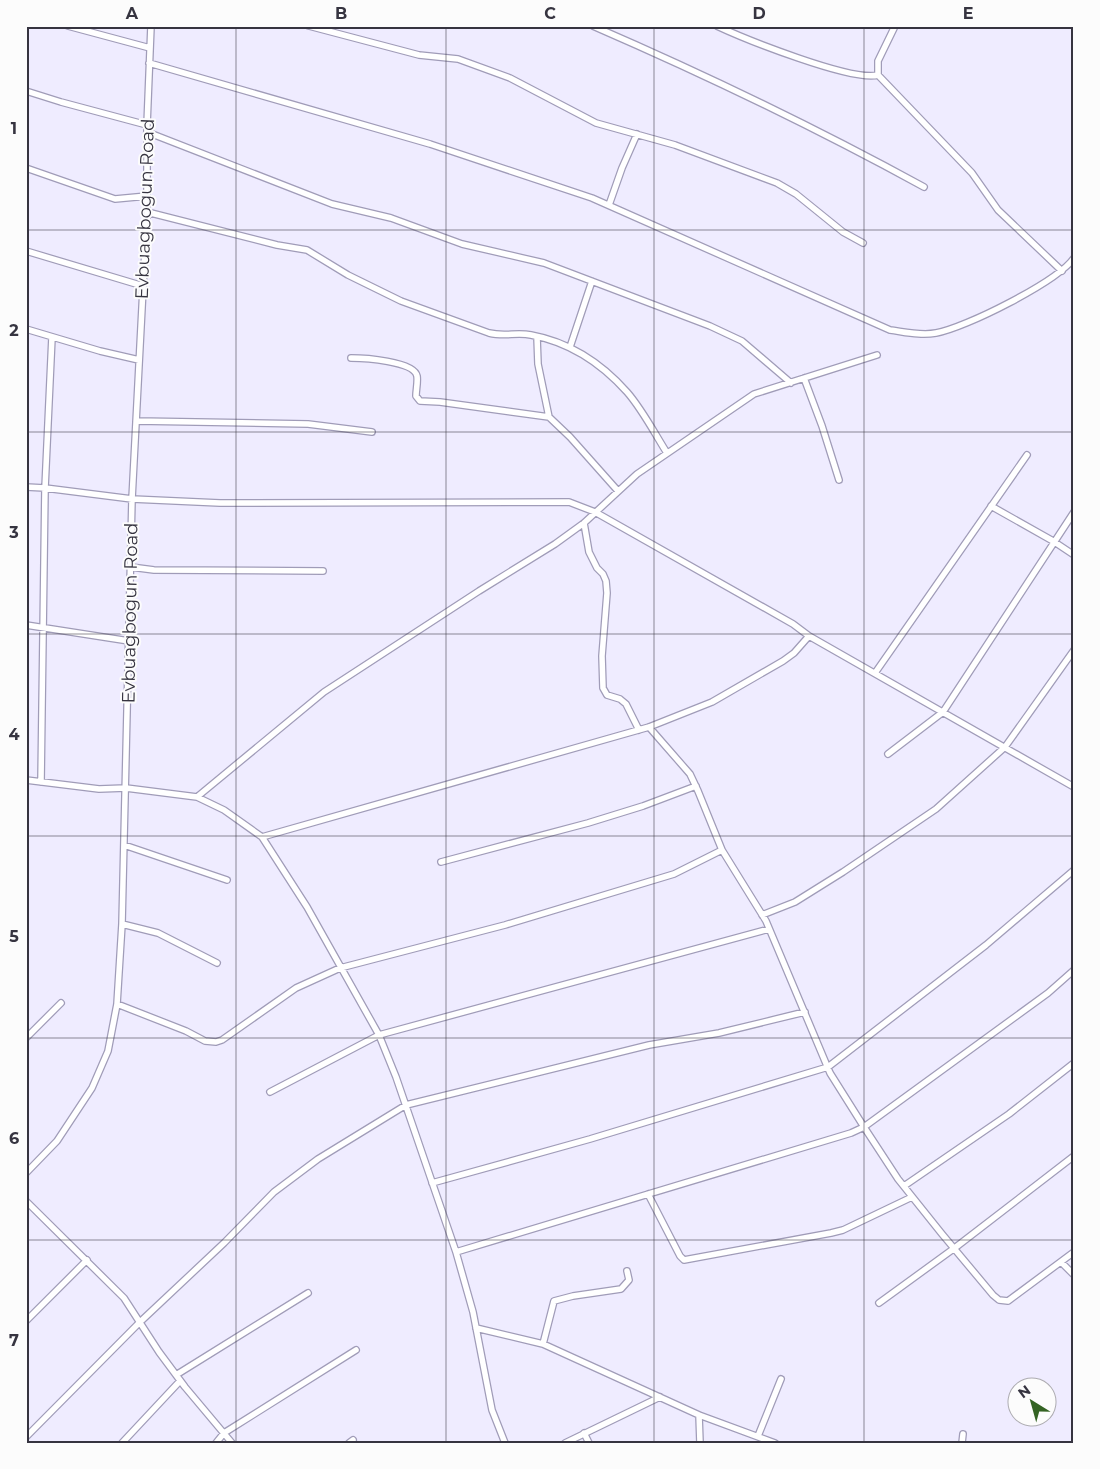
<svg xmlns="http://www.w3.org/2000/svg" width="1100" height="1469" font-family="Montserrat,sans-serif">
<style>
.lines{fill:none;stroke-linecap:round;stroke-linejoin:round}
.street-casing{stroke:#a09cb8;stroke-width:8}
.street{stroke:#fff;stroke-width:5.5}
.grid{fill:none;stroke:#363440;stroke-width:1;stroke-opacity:0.55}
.labels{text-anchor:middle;stroke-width:4;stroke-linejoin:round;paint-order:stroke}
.street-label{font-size:18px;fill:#363440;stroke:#fcfcfc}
.neatline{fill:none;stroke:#363440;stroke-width:2}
.grid-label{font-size:16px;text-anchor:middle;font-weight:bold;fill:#363440}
</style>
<rect width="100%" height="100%" fill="#efecff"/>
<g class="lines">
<defs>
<path id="street" d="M 68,26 L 150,48
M 309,26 L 419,55 L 458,59 L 510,78 L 596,123 L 675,145 L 777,183 L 796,194 L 843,232 L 863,243
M 593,26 C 706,75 816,128 924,187
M 717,26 C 745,39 852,82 878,75
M 895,26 L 878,61 L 878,75 L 972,173 L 998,210 L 1062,271
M 149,63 L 430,144 L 592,198 L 890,330 C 905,332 921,336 936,333 C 965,328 1057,282 1074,258
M 26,91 L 61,102 L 147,125
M 147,132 L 332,204 L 391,218 L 462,244 L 544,263 L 710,326 L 742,341 L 791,383
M 26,168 L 115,199 L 147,196
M 609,205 L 622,168 L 637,134
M 147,212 L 277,245 L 307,250 L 348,275 L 401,301 L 489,333 C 505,337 516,332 531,335 C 569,342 602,364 627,392 C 642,409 655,434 667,453
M 26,251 L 143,286
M 26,329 L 100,351 L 139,360
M 537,337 L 538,364 L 549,417
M 570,347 L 592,281
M 351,358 C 363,358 414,361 417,376 C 418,382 416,390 416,396 L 420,401 L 440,402 L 549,417 L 570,437 L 618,491
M 804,378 L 822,426 L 839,480
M 136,421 L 308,424 L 372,432
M 26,487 L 45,488 L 132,499 L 220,503 L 569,502 L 595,512 L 793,624 L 809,636 L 794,653 L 783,661 L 712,702 L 649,727 L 262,837
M 991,506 L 1053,541 L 1074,555
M 584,523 L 589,552 L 597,568 L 603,574 L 606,581 L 607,593 L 602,656 L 603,688 L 607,695 L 620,699 L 626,704 L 639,730
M 131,567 L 154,570 L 323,571
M 26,625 L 129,641
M 809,636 L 1074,787
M 875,673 L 1027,455
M 888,754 L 943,712 L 1074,512
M 26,780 L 99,789 L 126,788 L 197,797 L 224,810 L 262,837 L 307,907 L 379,1035 L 396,1077 L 456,1252 L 473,1312 L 492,1410 L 505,1443
M 41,782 L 45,488 L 52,337
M 197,797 L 324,692 L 479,591 L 555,544 L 584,523 L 637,474 L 754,394 L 877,355
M 124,845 L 227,880
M 441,862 L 588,823 L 643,806 L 696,786
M 762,915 L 795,902 L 843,872 L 936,809 L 1005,747 L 1074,650
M 122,924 L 158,933 L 217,963
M 1074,970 L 1048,993 L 864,1127 L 898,1179 L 942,1234 L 993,1295 L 999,1300 L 1008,1301 L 1074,1252
M 117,1004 L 186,1031 L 205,1041 L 216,1042 L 222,1040 L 296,988 L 340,968 L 505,925 L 674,874 L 722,850
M 26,1038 L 61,1003
M 270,1092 L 379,1035 L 769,929
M 26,1173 L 57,1141 L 92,1088 L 108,1051 L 117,1004 L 122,924 L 132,499 L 147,212 L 147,125 L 151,26
M 432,1183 L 590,1139 L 828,1067 L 986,945 L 1074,870
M 904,1186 L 1009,1114 L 1074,1063
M 648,1194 L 680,1256 L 684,1260 L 831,1233 L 843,1230 L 912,1197
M 26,1201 L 124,1298 L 159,1352 L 185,1387 L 232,1443
M 456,1252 L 851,1133 L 864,1127 L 830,1073 L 766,921 L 722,850 L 698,791 L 690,774 L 649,727
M 1061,1262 L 1074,1275
M 879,1303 L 956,1247 L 1074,1156
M 26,1321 L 87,1260
M 476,1328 L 543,1344 L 699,1415
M 543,1344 L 554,1301 L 573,1296 L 621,1289 L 629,1280 L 627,1271
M 176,1375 L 308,1293
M 584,1433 L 589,1443
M 758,1436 L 781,1379
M 26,1437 L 140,1322 L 224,1243 L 274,1192 L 318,1159 L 406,1105 L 649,1045 L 719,1033 L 805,1012
M 122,1443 L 180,1381
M 216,1443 L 224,1433 L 356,1350
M 349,1443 L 353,1440
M 565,1443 L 660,1397
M 700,1443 L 699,1415 L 775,1443
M 962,1443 L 963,1434"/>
</defs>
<use href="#street" class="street-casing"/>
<use href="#street" class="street"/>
</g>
<path class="grid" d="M 236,26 L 236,1443M 446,26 L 446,1443M 654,26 L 654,1443M 864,26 L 864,1443M 26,230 L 1074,230M 26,432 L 1074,432M 26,634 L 1074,634M 26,836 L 1074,836M 26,1038 L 1074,1038M 26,1240 L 1074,1240"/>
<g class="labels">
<g class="street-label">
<text transform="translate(145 209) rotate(-88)" y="6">Evbuagbogun Road</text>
<text transform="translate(130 613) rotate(-89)" y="6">Evbuagbogun Road</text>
</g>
</g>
<rect width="1100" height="1469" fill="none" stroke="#fcfcfc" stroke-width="55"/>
<g transform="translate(1032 1402) rotate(323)"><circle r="24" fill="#fcfcfc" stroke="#adacb1"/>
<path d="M0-4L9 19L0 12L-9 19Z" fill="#346323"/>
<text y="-8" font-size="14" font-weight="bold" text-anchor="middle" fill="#363440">N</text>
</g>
<rect x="28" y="28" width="1044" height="1414" class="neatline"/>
<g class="grid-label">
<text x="132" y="19">A</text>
<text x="341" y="19">B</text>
<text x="550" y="19">C</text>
<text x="759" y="19">D</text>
<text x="968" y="19">E</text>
<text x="14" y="134">1</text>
<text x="14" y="336">2</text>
<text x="14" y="538">3</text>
<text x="14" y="740">4</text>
<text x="14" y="942">5</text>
<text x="14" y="1144">6</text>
<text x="14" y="1346">7</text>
</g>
</svg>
